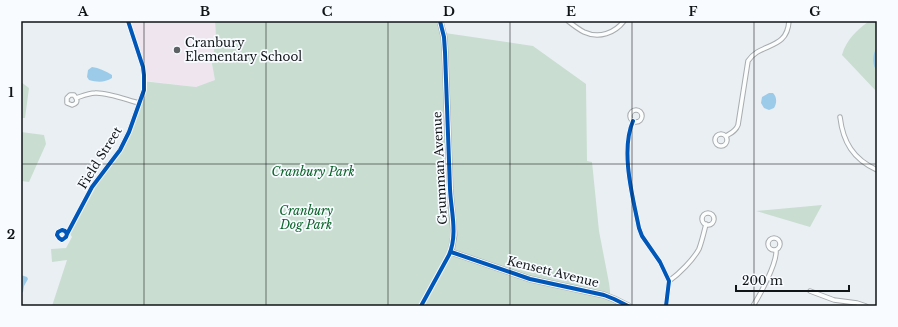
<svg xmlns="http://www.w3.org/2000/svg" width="898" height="327" font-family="'Libre Baskerville',serif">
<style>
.education{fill:#eee5ef}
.green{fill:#c9ded0}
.water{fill:#9ccbea}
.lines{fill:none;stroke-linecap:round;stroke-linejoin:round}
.street-casing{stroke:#a8acaf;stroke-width:5.5}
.secondary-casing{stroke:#a8acaf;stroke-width:7}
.street{stroke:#fcfdfd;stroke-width:3.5}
.secondary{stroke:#fcfdfd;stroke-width:5}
.cycleway-casing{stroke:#f8fbff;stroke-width:6}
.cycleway{stroke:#0057b8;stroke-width:4}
.grid{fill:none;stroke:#111417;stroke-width:1;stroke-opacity:0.55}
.poi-dot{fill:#5d6164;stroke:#f8fbff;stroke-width:1.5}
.labels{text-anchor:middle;stroke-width:3.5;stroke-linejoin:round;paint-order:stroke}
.poi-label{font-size:12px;fill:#111417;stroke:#f8fbff;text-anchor:start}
.street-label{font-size:12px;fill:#111417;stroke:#f8fbff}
.park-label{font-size:12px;font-style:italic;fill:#0b6429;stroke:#f8fbff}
.neatline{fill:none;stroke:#111417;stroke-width:1.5}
.grid-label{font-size:13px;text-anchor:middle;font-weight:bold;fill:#111417}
</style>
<rect width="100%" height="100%" fill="#eaeff3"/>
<path class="education" d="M 131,21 L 215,21 L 216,37 L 212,64 L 215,80 L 196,87 L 147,81 L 145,65 Z"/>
<path class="green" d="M 215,21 L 438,21 L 445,33 L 533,46 L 586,84 L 587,161 L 592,162 L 599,231 L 609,283 L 610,291 L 610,294 L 528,280 C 559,289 594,291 622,306 L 52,306 L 67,260 L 52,262 L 51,249 L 66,248 L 72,237 L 70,234 L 82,211 L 98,183 L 123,149 L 130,135 L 133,122 L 143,89 L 142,81 L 196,87 L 215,80 L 212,64 L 216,37 Z
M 869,21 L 877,21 L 877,92 L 842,55 C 846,40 857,30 869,21 Z
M 21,82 L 29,88 L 25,118 L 21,118 Z
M 21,132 L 44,135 L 46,144 L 29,182 L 21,181 Z
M 822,205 L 810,227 L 756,211 Z"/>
<path class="water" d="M 877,47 L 877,71 C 872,66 872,54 877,47 Z
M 92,67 C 99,68 106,71 112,75 L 112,78 C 104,83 97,82 89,80 L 87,77 L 88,70 Z
M 769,93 L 773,93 C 777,97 777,103 774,108 L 769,110 L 764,108 L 761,103 L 762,97 Z
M 21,275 L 27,277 L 28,279 L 24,286 L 23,292 L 21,293 Z"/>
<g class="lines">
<defs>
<path id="street" d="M 568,21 C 573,25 578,29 584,32 C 599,39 615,33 624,21
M 76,98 C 78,102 76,104 72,105 L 67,103 L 67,98 L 70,95 L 74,95 L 76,98 C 82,96 89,93 95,93 C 107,92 127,100 139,103
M630 116a6 6 0 1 1 12 0a6 6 0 1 1-12 0Z
M 840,117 C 843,142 853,159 877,170
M 633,121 C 620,151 633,198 639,228 L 642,236 L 660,262 L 669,281 L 666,306
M715 140a6 6 0 1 1 12 0a6 6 0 1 1-12 0Z
M 726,136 C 731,133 736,131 738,125 L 748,61 C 760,42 787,51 789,21
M702 219a6 6 0 1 1 12 0a6 6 0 1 1-12 0Z
M 67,234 L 65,231 L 62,230 L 58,232 L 57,235 L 59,238 L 62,240 L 66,237 L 67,234 L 92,187 L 120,150 L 129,132 L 144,90 L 144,75 L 143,67 L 128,21
M768 244a6 6 0 1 1 12 0a6 6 0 1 1-12 0Z
M 669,281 C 679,274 693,260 699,249 C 702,241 704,232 706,224
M 810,291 L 834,300 L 857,303 L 866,306
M 421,306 L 451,252
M 753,306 C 760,295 777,263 776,251"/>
<path id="secondary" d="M 440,21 L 444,37 L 445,52 L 450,189 L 454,235 L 451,252 L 530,279 L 604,295 L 614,299 L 628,306"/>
</defs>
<use href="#street" class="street-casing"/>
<use href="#secondary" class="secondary-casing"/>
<use href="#street" class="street"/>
<use href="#secondary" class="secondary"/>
<defs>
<path id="cycleway" d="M 633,121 C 620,151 633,198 639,228 L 642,236 L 660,262 L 669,281 L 666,306
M 67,234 L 65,231 L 62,230 L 58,232 L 57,235 L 59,238 L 62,240 L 66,237 L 67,234 L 92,187 L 120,150 L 129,132 L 144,90 L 144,75 L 143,67 L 128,21
M 451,252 L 530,279 L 604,295 L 614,299 L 628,306
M 421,306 L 449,255 C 458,234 451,211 450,189 C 448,143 447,97 445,52 L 444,37 L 440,21"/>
</defs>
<use href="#cycleway" class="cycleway-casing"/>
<use href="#cycleway" class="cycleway"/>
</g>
<path class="grid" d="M 144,21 L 144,306M 266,21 L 266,306M 388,21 L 388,306M 510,21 L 510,306M 632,21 L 632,306M 754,21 L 754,306M 21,164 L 877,164"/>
<circle class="poi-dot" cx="177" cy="50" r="4"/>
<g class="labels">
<g class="poi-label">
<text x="185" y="47">Cranbury<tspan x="185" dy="14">Elementary School</tspan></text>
</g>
<g class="street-label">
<text transform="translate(100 158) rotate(-58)" y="4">Field Street</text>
<text transform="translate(440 168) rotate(-93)" y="4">Grumman Avenue</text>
<text transform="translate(553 272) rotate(14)" y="4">Kensett Avenue</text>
</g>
<g class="park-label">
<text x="313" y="176">Cranbury Park</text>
<text x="306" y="215">Cranbury<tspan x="306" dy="14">Dog Park</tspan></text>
</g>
</g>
<rect width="898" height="327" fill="none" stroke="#f8fbff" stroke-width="44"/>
<path d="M736 285v6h113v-6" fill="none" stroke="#111417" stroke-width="2"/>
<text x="742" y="285" font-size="12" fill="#111417" stroke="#f8fbff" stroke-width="3" paint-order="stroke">200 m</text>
<rect x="22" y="22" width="854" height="283" class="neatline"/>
<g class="grid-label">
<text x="83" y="16">A</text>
<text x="205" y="16">B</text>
<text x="327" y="16">C</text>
<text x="449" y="16">D</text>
<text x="571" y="16">E</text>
<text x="693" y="16">F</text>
<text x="815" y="16">G</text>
<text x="11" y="97">1</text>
<text x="11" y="239">2</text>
</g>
</svg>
